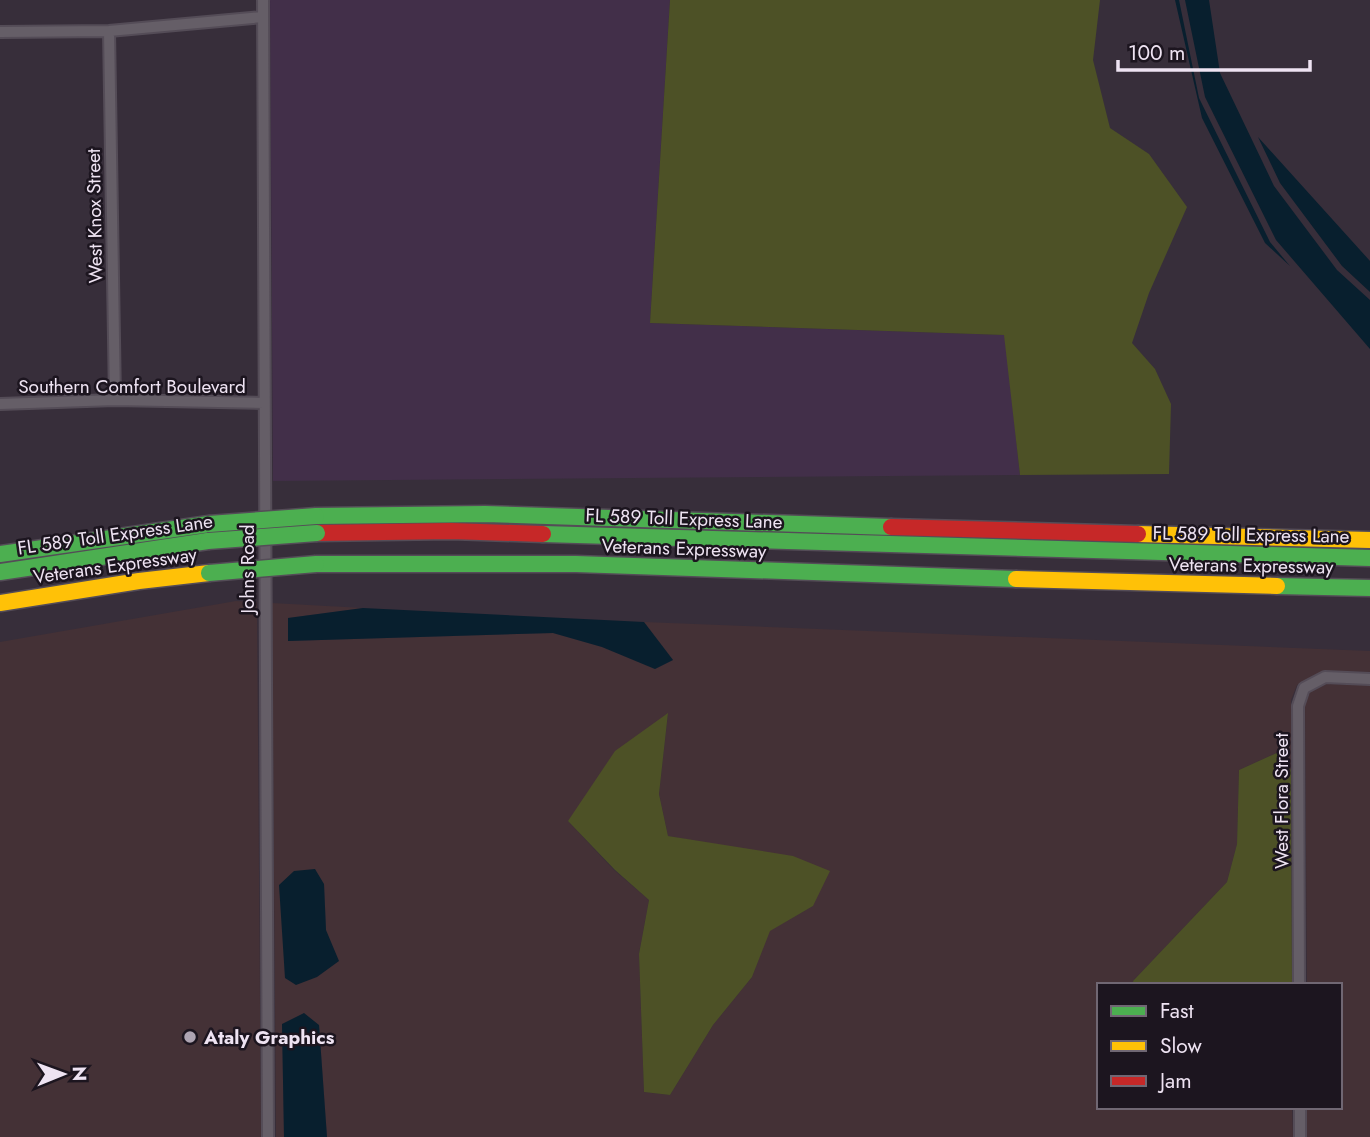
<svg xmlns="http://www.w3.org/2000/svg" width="1370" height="1137" font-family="Jost,sans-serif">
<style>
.built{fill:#422f49}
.industrial{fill:#443136;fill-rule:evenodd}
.green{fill:#4d5126}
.water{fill:#081f2e}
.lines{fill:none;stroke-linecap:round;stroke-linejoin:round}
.street-casing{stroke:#544c57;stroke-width:14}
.fast-casing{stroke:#544c57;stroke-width:19}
.slow-casing{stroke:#544c57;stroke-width:19}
.jam-casing{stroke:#544c57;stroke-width:19}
.street{stroke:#655e67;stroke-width:10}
.fast{stroke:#4caf50;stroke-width:16}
.slow{stroke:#ffc107;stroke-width:16}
.jam{stroke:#c62828;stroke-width:16}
.fast-bridge-casing{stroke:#544c57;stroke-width:19;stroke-linecap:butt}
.fast-bridge{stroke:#4caf50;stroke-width:16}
.poi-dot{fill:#aea4b2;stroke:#1c151f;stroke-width:2.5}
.labels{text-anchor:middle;stroke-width:5;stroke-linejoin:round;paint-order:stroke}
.street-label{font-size:19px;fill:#eee3f2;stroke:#1c151f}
.poi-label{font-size:19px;font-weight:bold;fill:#eee3f2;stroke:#1c151f;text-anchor:start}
</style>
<rect width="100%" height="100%" fill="#372e3a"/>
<path class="built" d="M 270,0 L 670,0 L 650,323 L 1005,335 L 1020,475 L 273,481 Z"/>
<path class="industrial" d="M 236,601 L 257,602 L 261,1137 L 0,1137 L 0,642 Z
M 272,603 L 363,608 L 288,618 L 289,641 L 553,633 L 602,647 L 655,669 L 673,660 L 644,622 L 1370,651 L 1370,672 L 1325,671 L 1297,685 L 1291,700 L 1291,771 L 1283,750 L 1239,770 L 1237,844 L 1227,882 L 1133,981 L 1134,985 L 1099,985 L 1099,1107 L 1292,1107 L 1293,1137 L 327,1137 L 319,1025 L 282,1024 L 284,1137 L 276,1137 ZM 668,714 L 659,794 L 668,836 L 729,847 L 813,906 L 769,931 L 752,977 L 713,1025 L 670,1095 L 644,1092 L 639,954 L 649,900 L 614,870 L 568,821 ZM 324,884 L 326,930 L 285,978 L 284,951 Z
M 1327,684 L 1370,685 L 1370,1137 L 1307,1137 L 1307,1107 L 1340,1107 L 1340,985 L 1307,985 L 1305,703 L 1310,692 Z"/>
<path class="green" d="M 670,0 L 1100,0 L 1093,60 L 1110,128 L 1149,154 L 1187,207 L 1149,293 L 1132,343 L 1155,369 L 1171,404 L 1169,474 L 1020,475 L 1004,335 L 650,323 Z
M 668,713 L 659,794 L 668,836 L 793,856 L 830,871 L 813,906 L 770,931 L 752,977 L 713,1025 L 670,1095 L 644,1092 L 639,954 L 649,900 L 615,870 L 568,821 L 615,751 Z
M 1283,750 L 1291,771 L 1292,985 L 1134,985 L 1133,981 L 1227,882 L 1237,844 L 1239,770 Z"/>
<path class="water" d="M 1175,0 L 1179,0 L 1199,98 L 1270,242 L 1290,266 L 1265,243 L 1202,118 Z
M 1185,0 L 1209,0 L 1220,73 L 1274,186 L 1337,270 L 1370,300 L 1370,349 L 1276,240 L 1205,97 Z
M 1258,137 L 1370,261 L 1370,292 L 1342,266 L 1280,183 Z
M 363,608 L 644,622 L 673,660 L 655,669 L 602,647 L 553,633 L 288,641 L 288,618 Z
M 315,869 L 324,884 L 326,930 L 339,961 L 317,977 L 296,985 L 285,978 L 279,885 L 294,871 Z
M 304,1013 L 319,1025 L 327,1137 L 284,1137 L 282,1024 Z"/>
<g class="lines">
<defs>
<path id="street" d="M 263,0 L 268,1137
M 109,31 L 115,400
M 0,32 L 109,31 L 263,17
M 0,404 L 115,400 L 264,403
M 1299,985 L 1298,706 L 1304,688 L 1325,677 L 1370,679
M 1300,1107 L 1300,1137"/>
<path id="fast" d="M 316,516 L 485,514 L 891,527
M 543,534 L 1370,558
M 0,554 L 209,524
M 316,564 L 576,564 L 1016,579
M 0,572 L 208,541
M 1277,586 L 1370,588"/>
<path id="slow" d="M 1138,534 L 1370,540
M 1016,579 L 1277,586
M 0,603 L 139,581 L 209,573"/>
<path id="jam" d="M 891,527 L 1138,534
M 317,533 L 451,531 L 543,534"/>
</defs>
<use href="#street" class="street-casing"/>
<use href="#fast" class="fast-casing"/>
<use href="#slow" class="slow-casing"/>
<use href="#jam" class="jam-casing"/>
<use href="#street" class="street"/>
<use href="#fast" class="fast"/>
<use href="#slow" class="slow"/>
<use href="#jam" class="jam"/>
<defs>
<path id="fast-bridge" d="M 209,524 L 316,516
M 208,541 L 317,533
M 209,573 L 316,564"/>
</defs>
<use href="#fast-bridge" class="fast-bridge-casing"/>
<use href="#fast-bridge" class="fast-bridge"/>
</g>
<circle class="poi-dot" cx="190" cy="1037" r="7"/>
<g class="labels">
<g class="street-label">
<text transform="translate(94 216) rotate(-91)" y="7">West Knox Street</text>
<text x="132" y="393">Southern Comfort Boulevard</text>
<text transform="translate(684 518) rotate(2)" y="7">FL 589 Toll Express Lane</text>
<text transform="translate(115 534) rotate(-8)" y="7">FL 589 Toll Express Lane</text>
<text transform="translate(1251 534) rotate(1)" y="7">FL 589 Toll Express Lane</text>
<text transform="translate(684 548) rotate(2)" y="7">Veterans Expressway</text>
<text transform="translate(115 565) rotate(-8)" y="7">Veterans Expressway</text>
<text transform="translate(1251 565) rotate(1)" y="7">Veterans Expressway</text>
<text transform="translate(247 569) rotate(-90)" y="7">Johns Road</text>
<text transform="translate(1281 801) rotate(-90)" y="7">West Flora Street</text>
</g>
<g class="poi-label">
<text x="204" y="1044">Ataly Graphics</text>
</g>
</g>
<rect x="1097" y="983" width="245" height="126" fill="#1c151f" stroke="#706773" stroke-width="2"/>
<rect x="1111" y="1006" width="35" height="10" fill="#4caf50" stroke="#706773" stroke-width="2"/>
<text x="1160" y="1018" font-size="21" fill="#eee3f2">Fast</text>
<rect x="1111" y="1041" width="35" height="10" fill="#ffc107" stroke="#706773" stroke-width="2"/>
<text x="1160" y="1053" font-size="21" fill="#eee3f2">Slow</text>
<rect x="1111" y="1076" width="35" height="10" fill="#c62828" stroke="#706773" stroke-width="2"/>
<text x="1160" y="1088" font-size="21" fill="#eee3f2">Jam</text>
<g transform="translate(63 1074) rotate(89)" stroke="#1c151f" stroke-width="5" paint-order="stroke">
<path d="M0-5L12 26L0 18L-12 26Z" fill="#eee3f2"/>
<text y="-10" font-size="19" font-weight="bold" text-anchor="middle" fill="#eee3f2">N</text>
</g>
<path d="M1118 60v10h192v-10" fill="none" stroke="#eee3f2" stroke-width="3.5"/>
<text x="1128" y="60" font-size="21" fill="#eee3f2" stroke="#1c151f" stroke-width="5" paint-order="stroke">100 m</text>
</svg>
